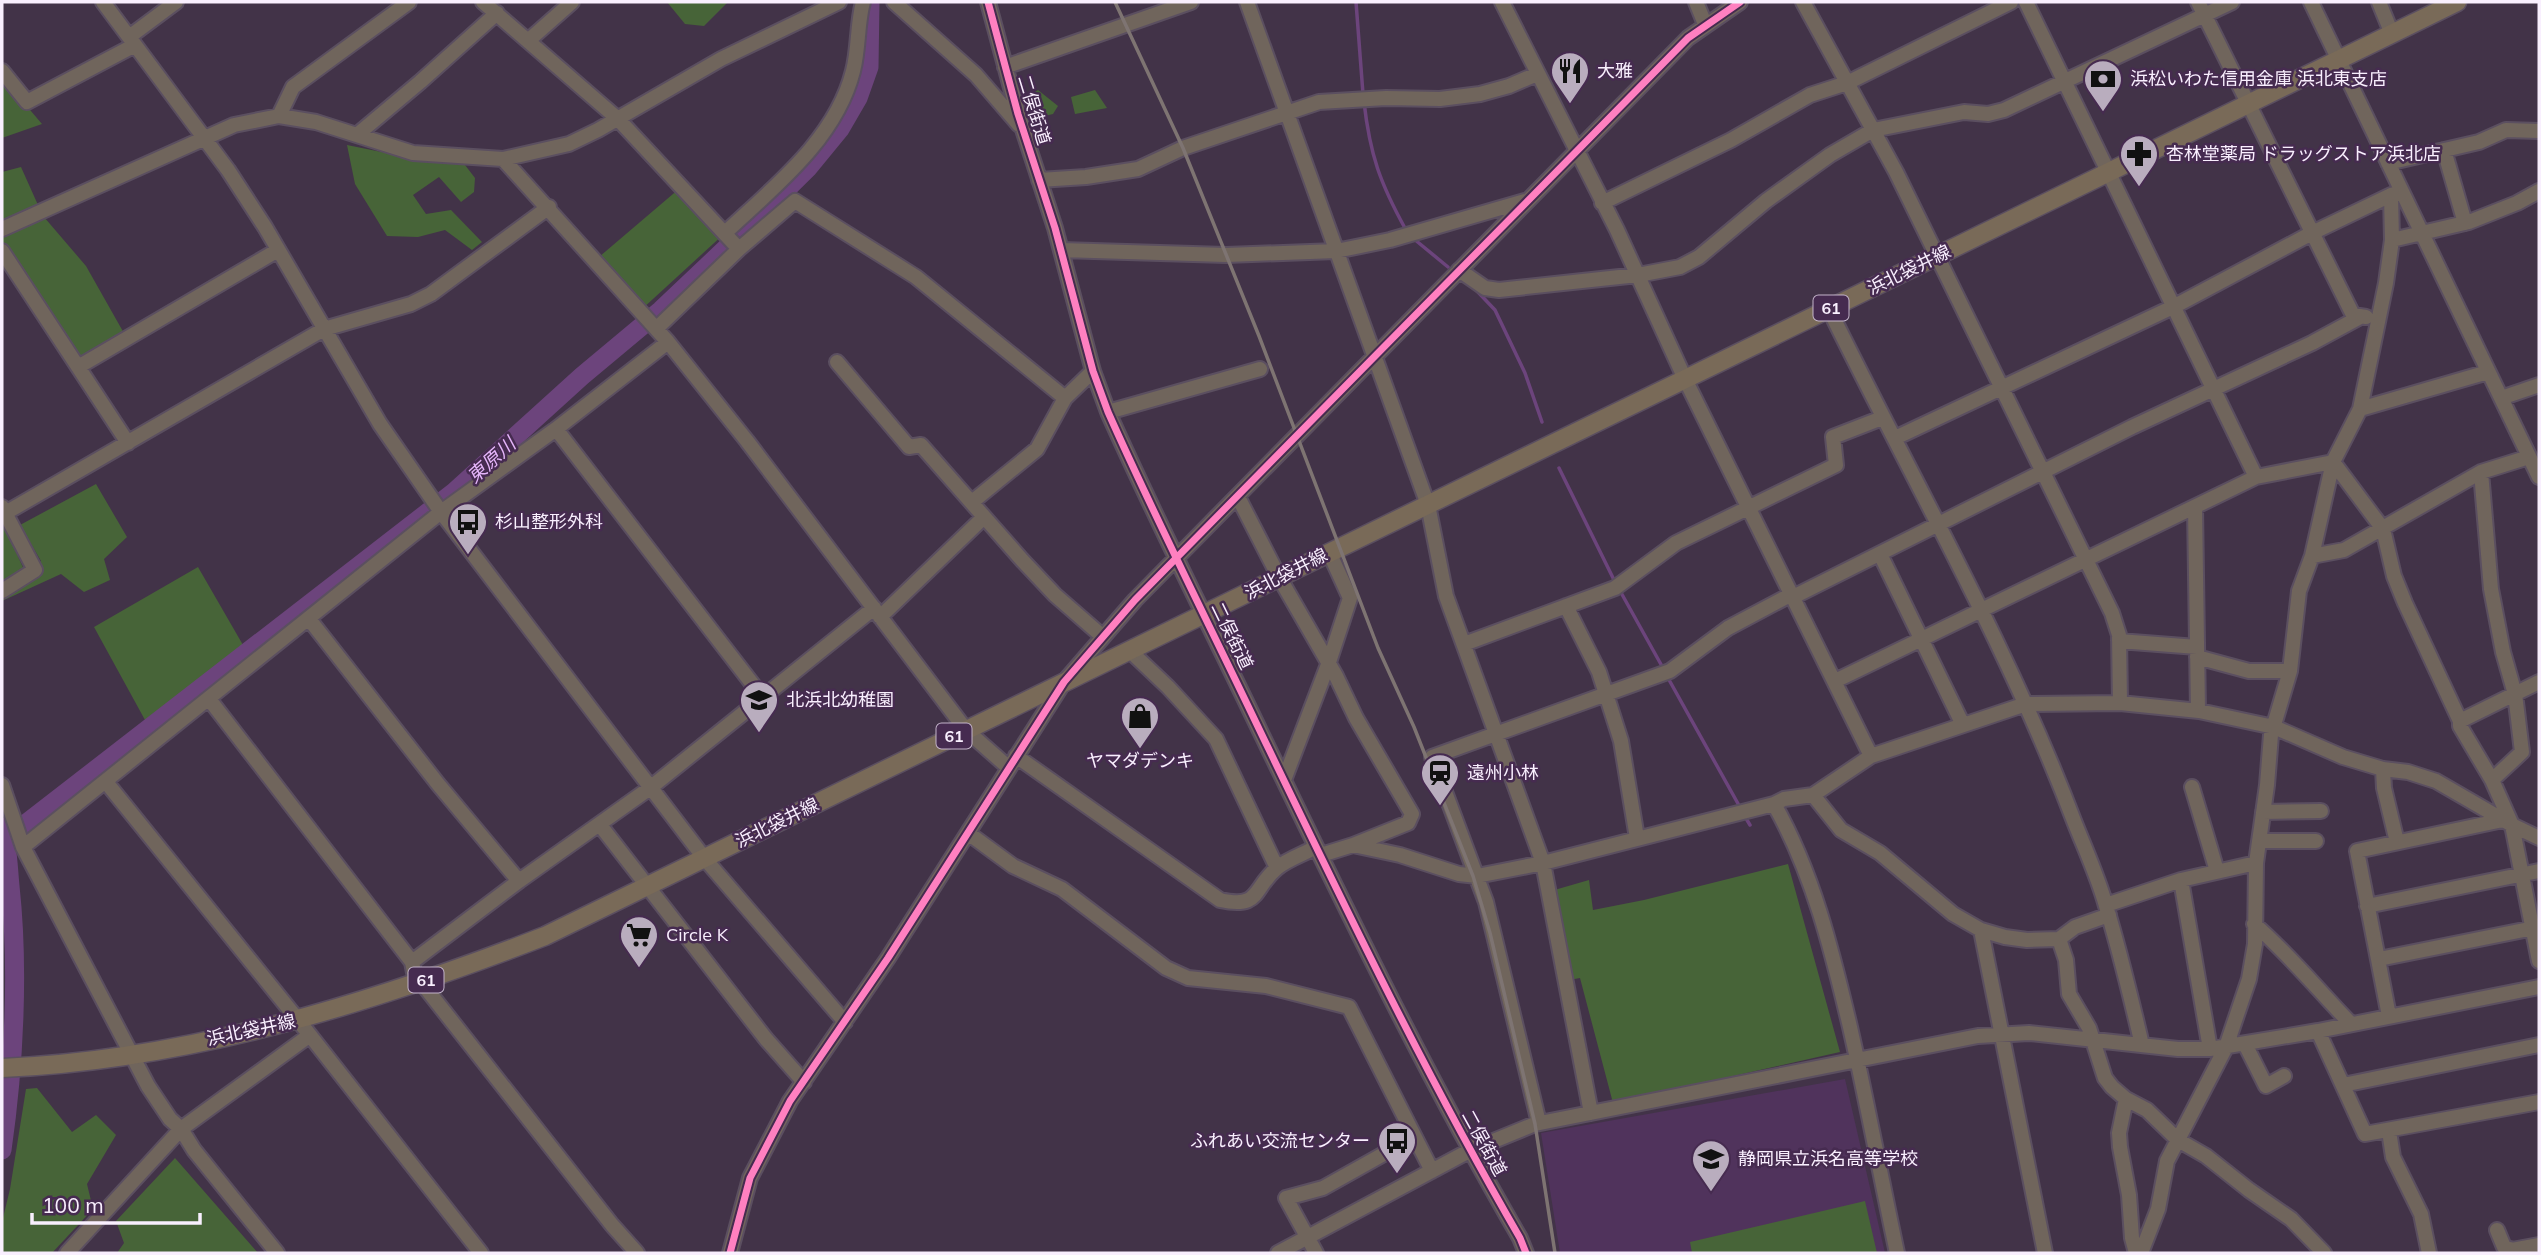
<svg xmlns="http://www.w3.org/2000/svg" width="2541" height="1255" font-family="Mulish,'Noto Sans JP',sans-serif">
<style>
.built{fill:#50335c}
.green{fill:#476438}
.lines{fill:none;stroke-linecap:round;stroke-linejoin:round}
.stream{stroke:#6c447c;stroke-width:3.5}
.river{stroke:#6c447c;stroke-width:19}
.minor-casing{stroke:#5b4f60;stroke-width:18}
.major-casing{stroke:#5b4f60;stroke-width:21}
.minor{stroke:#70655c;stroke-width:14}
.major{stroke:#796a58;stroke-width:18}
.rail{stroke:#7e7472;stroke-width:3.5}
.cycleway-casing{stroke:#462b50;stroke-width:11}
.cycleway{stroke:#ff80c0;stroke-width:7}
.labels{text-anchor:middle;stroke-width:5;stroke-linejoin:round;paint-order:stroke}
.shield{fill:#462b50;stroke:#c3b4ca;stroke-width:2}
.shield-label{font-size:16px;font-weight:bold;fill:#f9effe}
.poi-label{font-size:18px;fill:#f9effe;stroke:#462b50;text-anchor:start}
.street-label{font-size:18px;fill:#f9effe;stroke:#462b50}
.water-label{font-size:19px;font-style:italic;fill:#e5b5fa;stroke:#462b50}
</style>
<rect width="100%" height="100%" fill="#423348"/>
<path class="built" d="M 1845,1079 L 1885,1253 L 1560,1253 L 1541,1133 Z"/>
<path class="green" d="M 667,2 L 728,2 L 704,26 L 685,24 Z
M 2,77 L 42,124 L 2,138 Z
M 1038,90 L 1058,106 L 1053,114 L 1036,118 L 1029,116 L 1025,98 Z
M 1095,90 L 1107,108 L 1075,114 L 1071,97 Z
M 347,145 L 426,161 L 465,165 L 475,178 L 474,192 L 461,202 L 439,177 L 413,195 L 426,214 L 451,210 L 482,242 L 472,250 L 445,230 L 418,237 L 387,236 L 355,184 Z
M 21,167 L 38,205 L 2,222 L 2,172 Z
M 680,188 L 725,233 L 641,310 L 599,257 Z
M 44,217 L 86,266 L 125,335 L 78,358 L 2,243 L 2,237 Z
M 96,484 L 127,537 L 104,559 L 110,580 L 84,592 L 61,574 L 2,601 L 2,528 L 4,526 L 26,574 L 41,561 L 20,525 Z
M 198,567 L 243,645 L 145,720 L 94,627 Z
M 1788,864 L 1840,1052 L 1613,1103 L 1580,978 L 1569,980 L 1551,891 L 1589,880 L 1593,910 L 1644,900 Z
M 37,1088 L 72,1132 L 96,1115 L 116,1135 L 87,1184 L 93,1209 L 52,1253 L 2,1253 L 2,1222 L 10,1189 L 26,1089 Z
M 175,1158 L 258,1253 L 117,1253 L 124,1243 L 116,1221 Z
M 1865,1201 L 1877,1253 L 1692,1253 L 1690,1242 Z"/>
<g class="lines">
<path class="stream" d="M 1356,2 L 1363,94
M 1364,102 C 1370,155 1380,183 1406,230
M 1414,239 L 1448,267
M 1476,290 L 1495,310 L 1525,373 L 1542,422
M 1559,468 L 1615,582
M 1619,589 L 1663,668
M 1668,678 L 1741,809
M 1744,815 L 1750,825
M 2,840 L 6,839"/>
<path class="river" d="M 6,839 L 454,492 L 582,376 L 661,310 L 740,235 L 808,168 L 840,129 L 858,98 L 869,67 L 870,2
M 2,1150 C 14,1067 19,969 10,886 C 8,866 8,846 2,827"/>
<defs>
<path id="minor" d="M 103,2 L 228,170 L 265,227 L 380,424 L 441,512 L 705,859 L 845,1022
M 483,2 L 618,119 L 739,249
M 894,2 L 976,75 L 1019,125
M 988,2 L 1018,114 L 1055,228 L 1093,371 L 1108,412 C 1156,520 1210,626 1261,733 C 1343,903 1425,1074 1520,1238 L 1526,1253
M 1247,2 L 1428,505 L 1446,596 L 1543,863 L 1591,1113
M 1502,2 L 1617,230 L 1685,379 L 1871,756
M 1696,2 L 1705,24
M 1803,2 L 1896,172 L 2112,613 L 2119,635 L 2120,703
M 2026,2 L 2256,477
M 2198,2 L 2353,315 L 2366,317
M 2311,2 L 2539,477
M 2379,2 L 2392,34
M 129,37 L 176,2
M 529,40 L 572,2
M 1005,67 L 1191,2
M 2,71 L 27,102 L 135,45
M 279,116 L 293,87 L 409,2
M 358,134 L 420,82 L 497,13
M 2444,150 L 2465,223
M 503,159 L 668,342 L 747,441 L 966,730 L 1009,768
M 2388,163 L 2479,142 L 2506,130 L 2539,131
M 1039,180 L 1086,177 L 1138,169 L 1183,148 L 1319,102 L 1386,98 L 1440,99 L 1480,94 L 1509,86 L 1537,74
M 1602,203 L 1731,140 L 1810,95 L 1847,83 L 2011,2
M 2,229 L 234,125 L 279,116 L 316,122 L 413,153 L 503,159 L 569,144 L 598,130 L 721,59 L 839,2
M 725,233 C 774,187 836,139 853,71 C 859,48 857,24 863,2
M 2392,240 L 2469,222 L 2517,203 L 2539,191
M 1061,250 L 1226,255 L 1336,251 L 1390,240 L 1525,201
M 2,251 L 128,443
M 1459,270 L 1485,288 L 1499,290 L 1638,275 L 1680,267 L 1699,257 L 1766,201 L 1830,155 L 1873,130 L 1964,112 L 1988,114 L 2004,110 L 2232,2
M 1829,309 C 1912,479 2007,644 2074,821 C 2085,849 2098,877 2106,906 C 2120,952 2131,998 2142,1045
M 657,328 L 739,249 L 795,201 L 916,277 L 1065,398
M 837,362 L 909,447 L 921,445 L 1022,560 L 1055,595 L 1102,636
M 78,367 L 278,250
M 2501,398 L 2539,385
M 2360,409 L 2488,372
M 1108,412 L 1260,369
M 556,429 L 764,699
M 1895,438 L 2173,307 L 2312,233 L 2391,195
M 2481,472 L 2491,589 L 2503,652 L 2515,694 L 2522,752 L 2492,780
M 1238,497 L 1279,577 L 1336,676 L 1356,718 L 1412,814 L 1408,823 L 1353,845
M 972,502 L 1037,449 L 1065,398 L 1093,371
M 2,507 L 35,570 L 2,591
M 2195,507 L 2198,711
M 2,515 L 324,329 L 411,304 L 431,294 L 549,207
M 1880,554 L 1963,725
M 2312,556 L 2344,550 L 2481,472 L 2529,457
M 1793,597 L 2132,427 L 2312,343 L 2360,317
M 1566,606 L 1599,672 L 1621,741 L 1637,838
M 880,617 L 984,517
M 309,619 L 438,784 L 519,881
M 2119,641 L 2197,647
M 1464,644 L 1615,588 L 1676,543 L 1836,465 L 1833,437 L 1882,418
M 1129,650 L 1168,687 L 1216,739 L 1277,868
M 2197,657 L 2249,671 L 2290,671
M 1835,681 L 2256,477 L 2333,462 L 2383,529 L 2394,576 L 2405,603 L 2460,721 L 2460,726 L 2492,780 L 2512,825 L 2539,961
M 209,699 L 412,962 L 416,983
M 2460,721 L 2539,682
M 1016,756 L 1220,900 C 1261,909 1252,889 1277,868 C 1288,859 1304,854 1316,847
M 2383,769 L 2384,788 L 2397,842
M 1284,780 L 1329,662 L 1350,598 L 1329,552
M 106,782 L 298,1020 L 481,1253
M 2,785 L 23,847 L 148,1086 L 170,1119 L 181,1129 L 194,1150 L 277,1253
M 2192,787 L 2217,871
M 1813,795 L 1841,830 L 1880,853 L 1953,914 L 1981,930 L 2005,937 L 2027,940 L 2059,939 L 2075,927 L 2109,915
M 1774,804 L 1784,799 L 1813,795 L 1871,756 L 2026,704 L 2120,703 L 2199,711 L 2274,727 L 2343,757 L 2383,769 L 2408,772 L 2436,781 L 2512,825 L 2539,838
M 2263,812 L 2321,811
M 600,825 L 766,1039 L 804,1082
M 968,833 L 1013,866 L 1062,889 L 1166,968 L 1188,978 L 1266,986 L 1349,1007 L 1432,1171
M 2259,841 L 2316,841
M 23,847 L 441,512 L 556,429 L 668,342
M 1321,855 L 1353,845 L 1400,855 L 1459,874 L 1477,876 L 1543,863 L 1774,804 C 1813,873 1832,951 1850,1027 C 1867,1102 1881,1178 1897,1253
M 2181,880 L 2210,1049
M 2106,905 L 2181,880 L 2256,863
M 2367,906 L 2539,871
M 2254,924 C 2288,953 2319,991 2351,1024
M 1981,930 L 2045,1253
M 2059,939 L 2066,960 L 2069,994 L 2089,1028 L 2105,1078 L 2112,1087 L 2126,1099 L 2147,1110 L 2178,1140 L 2206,1156 L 2249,1190 L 2291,1219 L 2324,1253
M 2379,959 L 2539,927
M 412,962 L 519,881 L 650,788 L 874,608
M 421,982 L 612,1225 L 637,1253
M 2389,1016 L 2357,851 L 2503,820
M 2318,1031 L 2365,1134 L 2539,1102
M 2245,1044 L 2266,1086 L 2284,1076
M 2343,1085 L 2539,1045
M 2126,1099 L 2119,1133 L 2120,1147 L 2129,1195 L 2132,1238 L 2136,1253
M 1539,1123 L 1486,902 L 1432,757 L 1670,671 L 1728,628 L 1792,594
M 2389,1131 L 2393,1157 L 2421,1214 L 2429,1253
M 2497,1230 L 2504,1247 L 2512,1250 L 2539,1245
M 67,1253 L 181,1129 L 310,1035
M 730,1253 L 750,1178 L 790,1101 L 888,958 L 1064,682 L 1135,600 L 1688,38 L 1740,2
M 1278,1253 L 1469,1151 L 1535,1124 L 1978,1036 L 2029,1033 L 2178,1049 L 2210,1049 L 2318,1031 L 2539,987
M 1316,1253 L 1286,1198 L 1323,1188 L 1414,1137
M 2141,1253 L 2158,1209 L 2167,1161 L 2226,1047 L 2249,979 L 2255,944 L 2256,863 L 2267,785 L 2271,735 L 2290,671 L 2299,591 L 2312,556 L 2333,462 L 2360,409 L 2386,283 L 2392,240 L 2391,195 L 2401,192"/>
<path id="major" d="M 2,1068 C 189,1060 372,1003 545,936 L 2457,2"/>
</defs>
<use href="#minor" class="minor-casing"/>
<use href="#major" class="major-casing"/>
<use href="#minor" class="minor"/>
<use href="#major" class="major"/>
<path class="rail" d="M 1115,2 L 1183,148 L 1259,336 L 1378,648 L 1414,727 L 1473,876 L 1490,933 L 1535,1124 L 1555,1253"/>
<defs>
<path id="cycleway" d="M 988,2 L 1018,114 L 1055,228 L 1093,371 L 1108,412 C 1156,520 1210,626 1261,733 C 1343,903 1425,1074 1520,1238 L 1526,1253
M 730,1253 L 750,1178 L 790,1101 L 888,958 L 1064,682 L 1135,600 L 1688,38 L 1740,2"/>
</defs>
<use href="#cycleway" class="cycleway-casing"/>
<use href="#cycleway" class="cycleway"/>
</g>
<defs>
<symbol id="restaurant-pin" viewBox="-11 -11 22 30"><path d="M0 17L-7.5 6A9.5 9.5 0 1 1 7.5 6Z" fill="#b9adbe" stroke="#462b50"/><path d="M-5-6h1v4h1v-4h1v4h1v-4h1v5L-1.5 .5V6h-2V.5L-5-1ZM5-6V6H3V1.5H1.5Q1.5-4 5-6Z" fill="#111"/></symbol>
<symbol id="bank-pin" viewBox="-11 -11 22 30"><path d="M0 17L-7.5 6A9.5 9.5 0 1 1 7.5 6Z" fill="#b9adbe" stroke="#462b50"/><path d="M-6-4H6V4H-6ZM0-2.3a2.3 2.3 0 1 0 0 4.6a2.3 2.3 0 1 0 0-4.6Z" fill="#111"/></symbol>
<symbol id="pharmacy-pin" viewBox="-11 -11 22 30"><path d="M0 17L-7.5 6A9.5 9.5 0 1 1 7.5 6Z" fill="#b9adbe" stroke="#462b50"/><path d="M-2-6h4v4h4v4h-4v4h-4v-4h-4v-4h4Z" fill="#111"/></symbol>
<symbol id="bus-pin" viewBox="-11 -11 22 30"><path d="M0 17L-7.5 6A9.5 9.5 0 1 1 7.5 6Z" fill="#b9adbe" stroke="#462b50"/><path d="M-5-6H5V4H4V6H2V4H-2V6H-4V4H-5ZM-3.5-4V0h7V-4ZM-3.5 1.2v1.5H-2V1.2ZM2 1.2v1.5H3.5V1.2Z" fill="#111"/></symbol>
<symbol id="school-pin" viewBox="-11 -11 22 30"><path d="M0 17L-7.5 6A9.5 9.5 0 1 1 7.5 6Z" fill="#b9adbe" stroke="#462b50"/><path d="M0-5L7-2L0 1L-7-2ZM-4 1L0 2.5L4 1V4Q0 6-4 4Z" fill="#111"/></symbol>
<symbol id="shop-pin" viewBox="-11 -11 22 30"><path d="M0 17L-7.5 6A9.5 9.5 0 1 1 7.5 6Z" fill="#b9adbe" stroke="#462b50"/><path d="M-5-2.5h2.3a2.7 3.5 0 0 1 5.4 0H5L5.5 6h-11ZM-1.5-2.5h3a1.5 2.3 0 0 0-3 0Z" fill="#111"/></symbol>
<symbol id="station-pin" viewBox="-11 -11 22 30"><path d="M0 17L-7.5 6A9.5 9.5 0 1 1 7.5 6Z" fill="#b9adbe" stroke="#462b50"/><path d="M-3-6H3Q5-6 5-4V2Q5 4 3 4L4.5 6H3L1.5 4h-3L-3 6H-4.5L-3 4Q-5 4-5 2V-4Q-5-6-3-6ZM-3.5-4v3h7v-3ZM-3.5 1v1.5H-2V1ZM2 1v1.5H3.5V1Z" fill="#111"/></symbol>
<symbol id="supermarket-pin" viewBox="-11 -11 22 30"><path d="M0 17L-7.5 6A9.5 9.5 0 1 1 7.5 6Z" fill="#b9adbe" stroke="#462b50"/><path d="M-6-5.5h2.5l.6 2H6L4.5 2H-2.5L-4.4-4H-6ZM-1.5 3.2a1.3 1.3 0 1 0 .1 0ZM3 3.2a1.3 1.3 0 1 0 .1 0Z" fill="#111"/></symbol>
</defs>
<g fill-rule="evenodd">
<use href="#restaurant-pin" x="1548" y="49" width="44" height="60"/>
<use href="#bank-pin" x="2081" y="57" width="44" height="60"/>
<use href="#pharmacy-pin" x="2117" y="132" width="44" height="60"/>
<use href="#bus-pin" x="446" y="500" width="44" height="60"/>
<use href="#school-pin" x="737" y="678" width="44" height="60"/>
<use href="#shop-pin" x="1118" y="694" width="44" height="60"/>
<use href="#station-pin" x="1418" y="751" width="44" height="60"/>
<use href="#supermarket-pin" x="617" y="913" width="44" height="60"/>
<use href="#bus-pin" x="1375" y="1119" width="44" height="60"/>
<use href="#school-pin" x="1689" y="1137" width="44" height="60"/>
</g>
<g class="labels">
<g class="shield">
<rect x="1813.5" y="295.5" width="35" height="25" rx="5"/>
<rect x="936.5" y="723.5" width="35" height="25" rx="5"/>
<rect x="408.5" y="967.5" width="35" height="25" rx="5"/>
</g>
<g class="shield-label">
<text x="1831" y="314">61</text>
<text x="954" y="742">61</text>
<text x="426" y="986">61</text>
</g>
<g class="poi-label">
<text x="1597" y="77">大雅</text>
<text x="2130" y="85">浜松いわた信用金庫 浜北東支店</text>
<text x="2166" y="160">杏林堂薬局 ドラッグストア浜北店</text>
<text x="495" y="528">杉山整形外科</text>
<text x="786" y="706">北浜北幼稚園</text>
<text x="1140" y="767" text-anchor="middle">ヤマダデンキ</text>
<text x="1467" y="779">遠州小林</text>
<text x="666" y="941">Circle K</text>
<text x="1370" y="1147" text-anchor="end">ふれあい交流センター</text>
<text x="1738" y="1165">静岡県立浜名高等学校</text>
</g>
<g class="street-label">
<text transform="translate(1034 110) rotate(73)" y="6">二俣街道</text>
<text transform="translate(1909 270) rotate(-26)" y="6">浜北袋井線</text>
<text transform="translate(1286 574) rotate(-27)" y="6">浜北袋井線</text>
<text transform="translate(1232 636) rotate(64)" y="6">二俣街道</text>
<text transform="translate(777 823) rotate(-26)" y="6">浜北袋井線</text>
<text transform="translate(251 1030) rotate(-12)" y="6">浜北袋井線</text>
<text transform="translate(1484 1143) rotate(61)" y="6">二俣街道</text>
</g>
<g class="water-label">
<text transform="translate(491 460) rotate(-42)" y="7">東原川</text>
</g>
</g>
<rect width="2541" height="1255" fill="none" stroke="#f9effe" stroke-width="7"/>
<path d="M32 1213v10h168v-10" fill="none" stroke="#f9effe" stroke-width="3.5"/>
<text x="42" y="1213" font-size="21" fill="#f9effe" stroke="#462b50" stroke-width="5" paint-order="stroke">100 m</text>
</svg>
